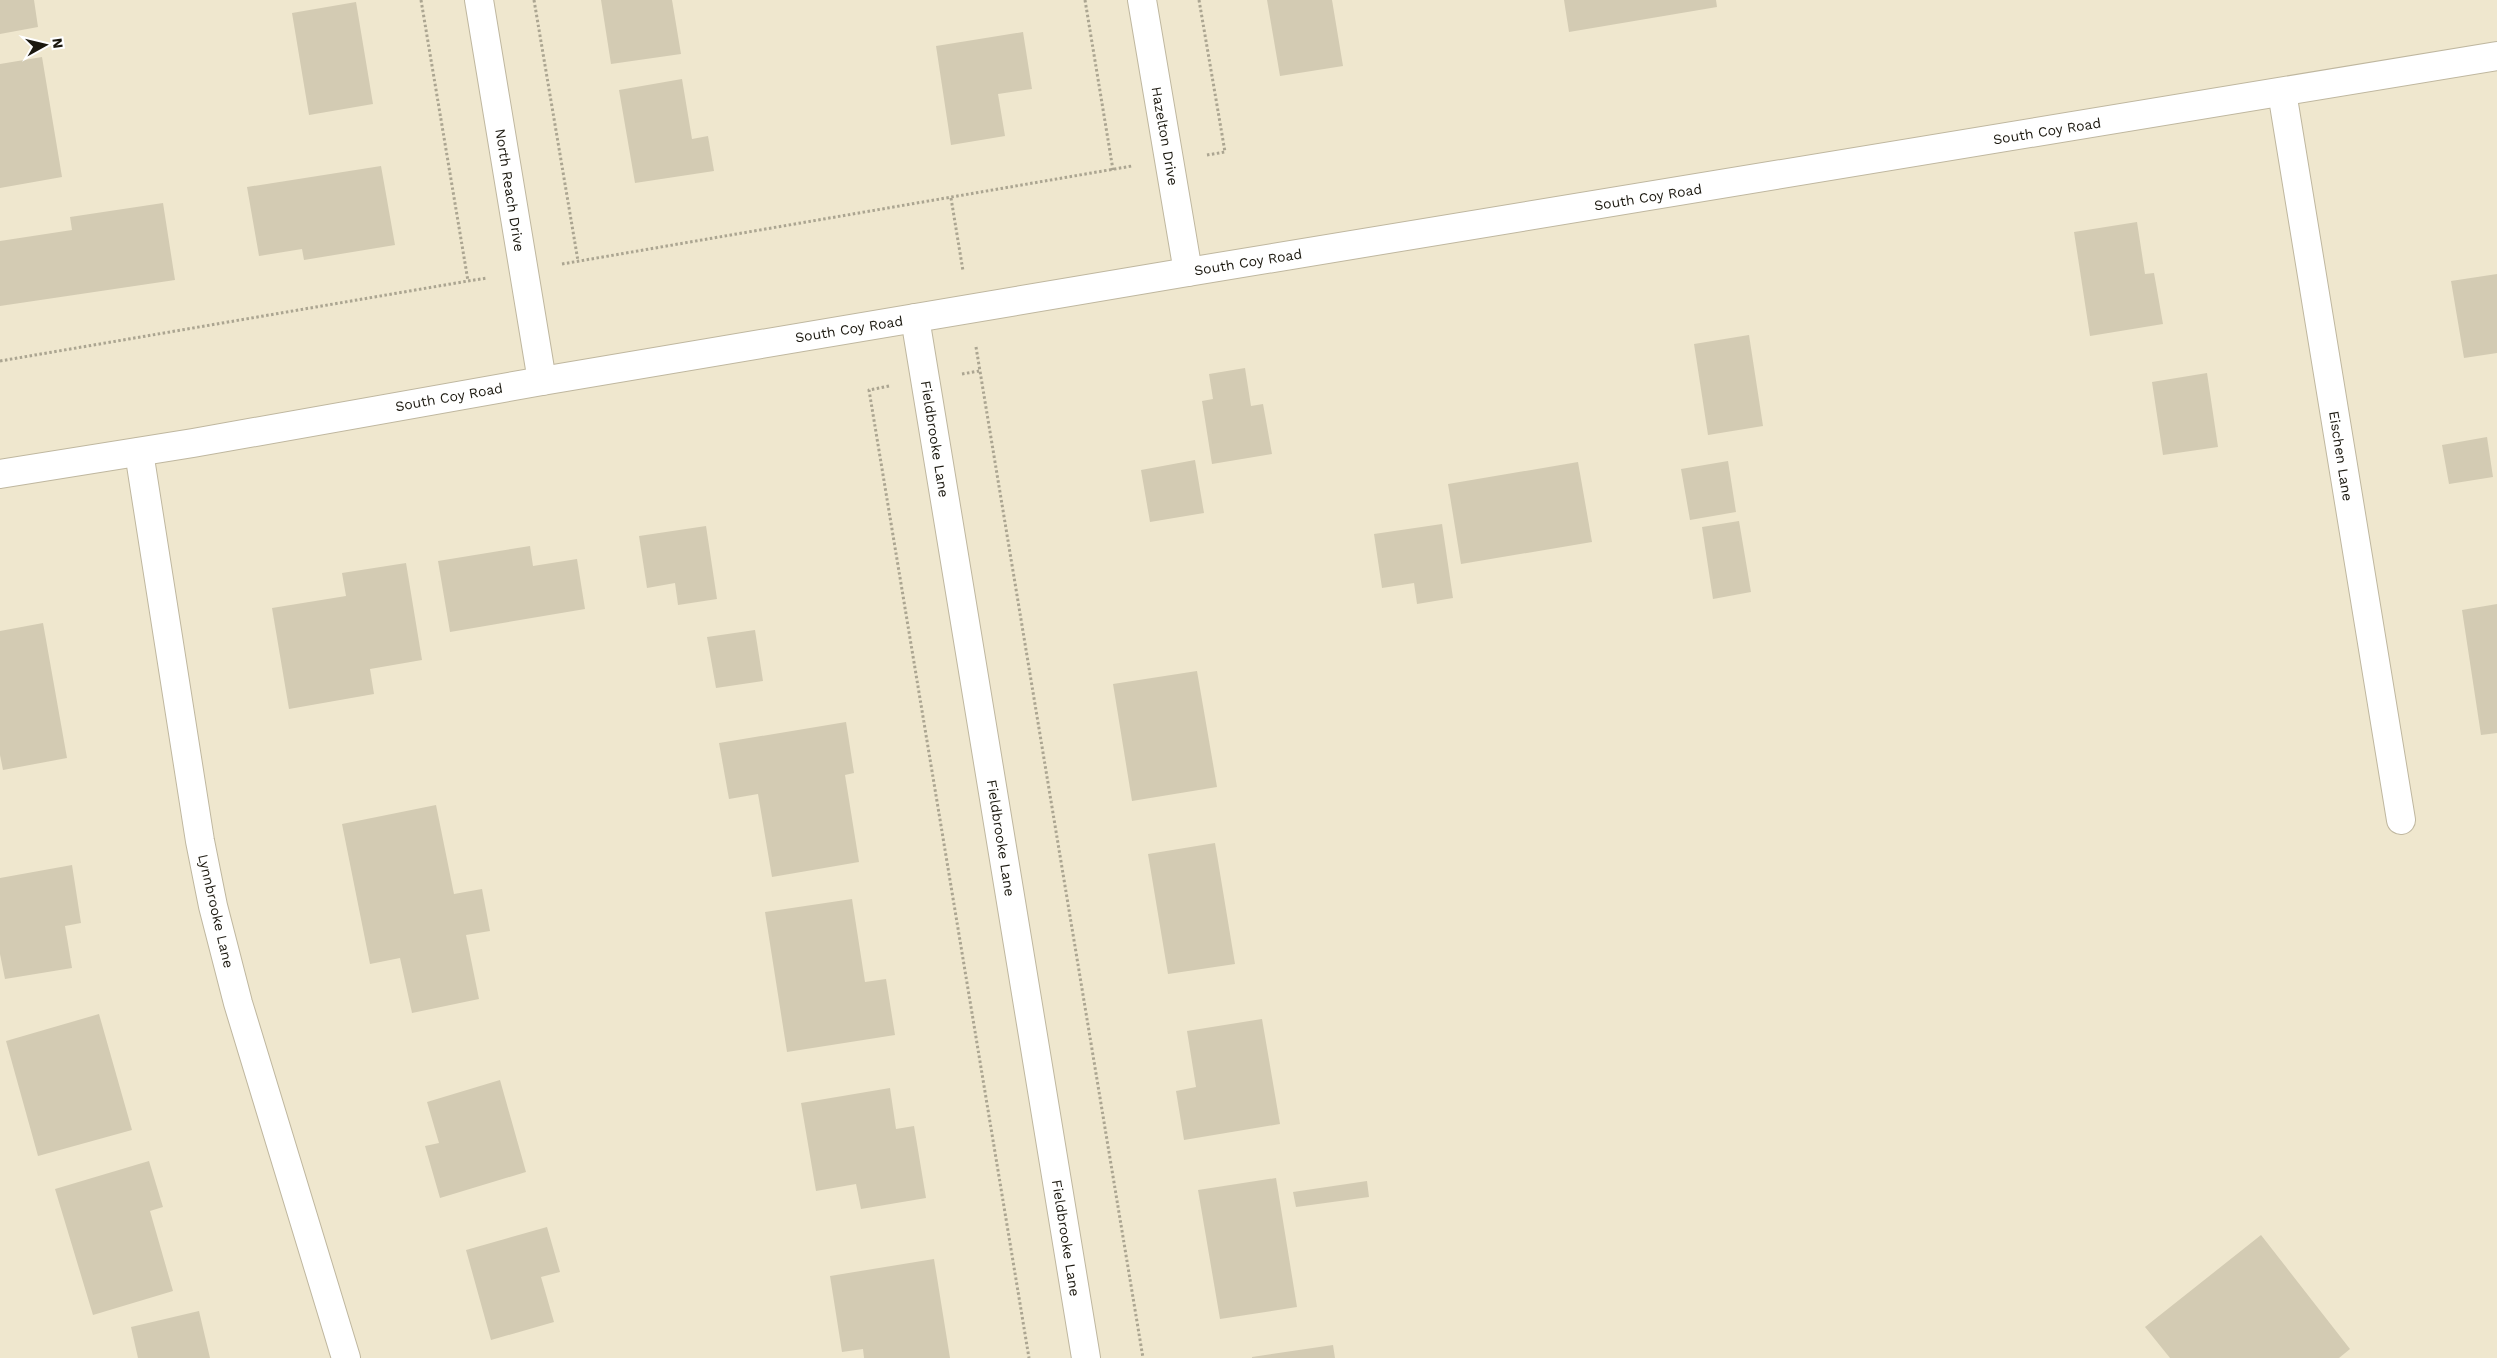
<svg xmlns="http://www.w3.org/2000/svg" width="2497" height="1358" font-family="'Work Sans',sans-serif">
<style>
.building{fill:#d3cbb3}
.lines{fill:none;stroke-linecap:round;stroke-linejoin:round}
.street-casing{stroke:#bfb79f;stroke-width:30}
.secondary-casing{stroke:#bfb79f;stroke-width:30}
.path{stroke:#aba591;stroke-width:3;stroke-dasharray:2.5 2.5;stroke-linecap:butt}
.street{stroke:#fff;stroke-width:28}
.secondary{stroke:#fff;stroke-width:28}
.labels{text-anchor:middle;stroke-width:4;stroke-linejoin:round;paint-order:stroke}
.street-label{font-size:14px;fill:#1b180f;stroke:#fff}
</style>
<rect width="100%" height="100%" fill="#efe7ce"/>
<path class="building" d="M 0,0 L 34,0 L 38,27 L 0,34 Z
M 601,0 L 672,0 L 681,54 L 611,64 Z
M 1267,0 L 1332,0 L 1343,66 L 1280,76 Z
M 1564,0 L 1716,0 L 1717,7 L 1569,32 Z
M 356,2 L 373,104 L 309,115 L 292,13 Z
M 1023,32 L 1032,89 L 998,94 L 1005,136 L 951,145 L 936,46 Z
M 42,57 L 62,177 L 0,188 L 0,64 Z
M 682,79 L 692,139 L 708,136 L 714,171 L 635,183 L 619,90 Z
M 381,166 L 395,245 L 304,260 L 302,249 L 259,256 L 247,187 Z
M 163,203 L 175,280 L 0,306 L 0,241 L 72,230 L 70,217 Z
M 2137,222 L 2145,274 L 2154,273 L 2163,324 L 2090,336 L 2074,232 Z
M 2497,274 L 2497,353 L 2464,358 L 2451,281 Z
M 1749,335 L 1763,426 L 1708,435 L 1694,344 Z
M 1245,368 L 1251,406 L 1263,404 L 1272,454 L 1212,464 L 1202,401 L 1213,399 L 1209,374 Z
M 2207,373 L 2218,447 L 2163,455 L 2152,382 Z
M 2487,437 L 2493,477 L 2449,484 L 2442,445 Z
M 1195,460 L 1204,513 L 1150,522 L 1141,470 Z
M 1728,461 L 1736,512 L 1690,520 L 1681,469 Z
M 1578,462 L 1592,542 L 1461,564 L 1448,484 Z
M 1739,521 L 1751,592 L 1713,599 L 1702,527 Z
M 1442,524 L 1453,598 L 1417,604 L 1414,583 L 1382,588 L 1374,534 Z
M 706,526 L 717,599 L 678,605 L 675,583 L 647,588 L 639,536 Z
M 530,546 L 533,566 L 577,559 L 585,609 L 450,632 L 438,561 Z
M 406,563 L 422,660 L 370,669 L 374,694 L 289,709 L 272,608 L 346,596 L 342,573 Z
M 2497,604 L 2497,733 L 2481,735 L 2462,610 Z
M 43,623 L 67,758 L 3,770 L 0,755 L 0,631 Z
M 755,630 L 763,681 L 716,688 L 707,637 Z
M 1197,671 L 1217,787 L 1132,801 L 1113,684 Z
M 846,722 L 854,773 L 845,775 L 859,862 L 772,877 L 758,794 L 729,799 L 719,743 Z
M 436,805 L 454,894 L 482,889 L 490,931 L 466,935 L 479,999 L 412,1013 L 400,958 L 370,964 L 342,824 Z
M 1215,843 L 1235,964 L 1168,974 L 1148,854 Z
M 72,865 L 81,923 L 65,926 L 72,968 L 5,979 L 0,954 L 0,878 Z
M 852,899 L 865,982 L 886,979 L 895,1035 L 787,1052 L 765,912 Z
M 99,1014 L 132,1130 L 38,1156 L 6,1041 Z
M 1262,1019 L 1280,1124 L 1184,1140 L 1176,1091 L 1196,1087 L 1187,1031 Z
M 500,1080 L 526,1172 L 440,1198 L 425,1146 L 439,1143 L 427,1102 Z
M 890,1088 L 896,1129 L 914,1126 L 926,1198 L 861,1209 L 856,1184 L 816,1191 L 801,1103 Z
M 149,1161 L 163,1207 L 150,1211 L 173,1291 L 93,1315 L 55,1189 Z
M 1276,1178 L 1297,1307 L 1220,1319 L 1198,1190 Z
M 1367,1181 L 1369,1197 L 1296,1207 L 1293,1192 Z
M 547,1227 L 560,1272 L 541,1277 L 554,1322 L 491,1340 L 466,1250 Z
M 2261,1235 L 2350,1349 L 2339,1358 L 2170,1358 L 2145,1327 Z
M 934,1259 L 950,1358 L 864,1358 L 863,1349 L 842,1352 L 830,1276 Z
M 199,1311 L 210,1358 L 138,1358 L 131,1327 Z
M 1333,1345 L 1335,1358 L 1252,1358 L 1252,1357 Z"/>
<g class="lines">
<defs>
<path id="street" d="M 479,0 L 542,381
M 1142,0 L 1188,272
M 2282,92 L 2401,820
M 915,318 L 1086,1358
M 139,452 L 200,841 L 213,906 L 238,1003 L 346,1358"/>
<path id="secondary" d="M 0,474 L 193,443 L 542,381 L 1188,272 L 2497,56"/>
</defs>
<use href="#street" class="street-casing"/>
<use href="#secondary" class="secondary-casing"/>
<path class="path" d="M 421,0 L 468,281 L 487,278
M 534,0 L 578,261
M 1085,0 L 1113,170
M 1199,0 L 1225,152 L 1207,155
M 951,198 L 963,271
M 562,264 L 1132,166
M 976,347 L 1143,1358
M 0,361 L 468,281
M 962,374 L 979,371
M 889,386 L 869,390 L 1029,1358"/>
<use href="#street" class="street"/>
<use href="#secondary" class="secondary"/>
</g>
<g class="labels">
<g class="street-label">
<text transform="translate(2047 131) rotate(-9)" y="5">South Coy Road</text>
<text transform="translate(1165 136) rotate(80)" y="5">Hazelton Drive</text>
<text transform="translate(510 190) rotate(81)" y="5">North Reach Drive</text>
<text transform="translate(1648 197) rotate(-9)" y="5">South Coy Road</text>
<text transform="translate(1248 262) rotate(-9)" y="5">South Coy Road</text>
<text transform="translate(849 329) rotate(-9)" y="5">South Coy Road</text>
<text transform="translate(449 397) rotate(-10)" y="5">South Coy Road</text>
<text transform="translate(935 439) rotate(81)" y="5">Fieldbrooke Lane</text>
<text transform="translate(2341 456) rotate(81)" y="5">Eischen Lane</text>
<text transform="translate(1001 838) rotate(81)" y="5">Fieldbrooke Lane</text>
<text transform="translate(216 911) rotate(77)" y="5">Lynnbrooke Lane</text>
<text transform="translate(1066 1238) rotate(81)" y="5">Fieldbrooke Lane</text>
</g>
</g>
<g transform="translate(45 45) rotate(82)" stroke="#ffffff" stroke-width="4" paint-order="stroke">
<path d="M0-4L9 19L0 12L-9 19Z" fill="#1b180f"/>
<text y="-8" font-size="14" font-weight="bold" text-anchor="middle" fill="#1b180f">N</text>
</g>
</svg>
